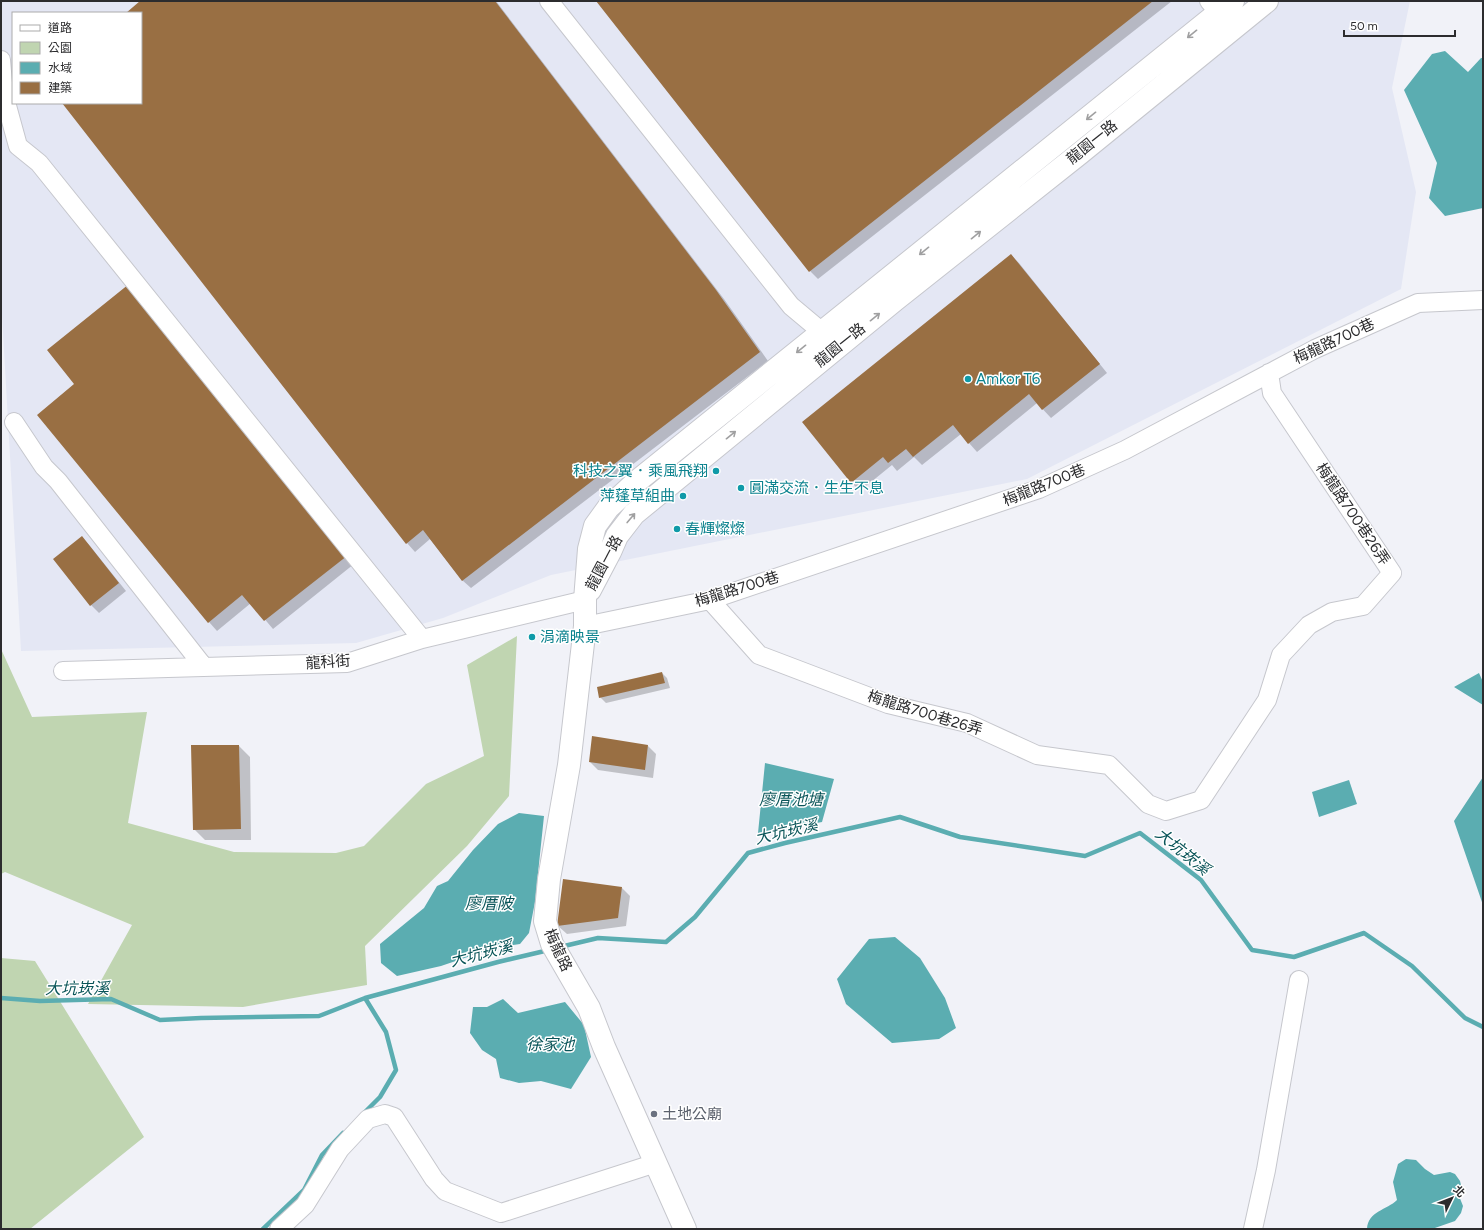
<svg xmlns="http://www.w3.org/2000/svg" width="1484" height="1230" font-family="Figtree,'Noto Sans TC',sans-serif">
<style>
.built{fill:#e4e7f4;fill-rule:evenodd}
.green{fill:#c0d5b1}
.water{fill:#5badb1}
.shadow{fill:#0003}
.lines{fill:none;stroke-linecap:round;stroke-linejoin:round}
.stream{stroke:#5badb1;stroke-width:4.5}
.building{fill:#996f43}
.street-casing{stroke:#c6c7cd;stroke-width:20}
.secondary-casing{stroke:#c6c7cd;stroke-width:24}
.street{stroke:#fff;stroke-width:18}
.secondary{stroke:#fff;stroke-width:22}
.oneway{stroke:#a0a0a1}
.culture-dot{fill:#0f9aa8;stroke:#fff;stroke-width:1.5}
.worship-dot{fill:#6b7280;stroke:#fff;stroke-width:1.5}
.labels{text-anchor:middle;stroke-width:3;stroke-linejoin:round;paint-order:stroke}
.street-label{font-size:15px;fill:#2c2c2e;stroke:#fff}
.culture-label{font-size:15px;fill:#0d838f;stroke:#fff;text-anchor:start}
.worship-label{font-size:15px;fill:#5b616d;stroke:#fff;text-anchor:start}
.water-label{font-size:16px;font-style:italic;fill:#095458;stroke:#fff}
</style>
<rect width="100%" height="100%" fill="#f1f2f8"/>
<path class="built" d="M 1,1 L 1410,1 L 1392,88 L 1416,192 L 1401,289 L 1027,479 L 551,575 L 443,618 L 356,643 L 21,651 L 1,297 ZM 13,13 L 141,13 L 141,103 L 13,103 Z"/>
<path class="green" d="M 517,636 L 509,796 L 467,846 L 365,946 L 367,985 L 243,1007 L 88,1004 L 132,925 L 5,872 L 1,874 L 1,649 L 32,717 L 147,712 L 128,823 L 234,852 L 336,853 L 364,846 L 426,784 L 484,756 L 467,665 Z
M 1,958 L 35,961 L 144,1137 L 30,1229 L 1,1229 Z"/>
<path class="water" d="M 1445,51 L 1468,72 L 1481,58 L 1483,58 L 1483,208 L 1445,216 L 1429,198 L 1437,163 L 1404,90 L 1432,54 Z
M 1479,673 L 1483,682 L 1483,705 L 1454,687 Z
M 765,763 L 834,779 L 822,822 L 774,831 L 758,833 Z
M 1483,777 L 1483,905 L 1454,821 Z
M 1349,780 L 1357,804 L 1319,817 L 1312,792 Z
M 519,813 L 544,816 L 535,902 L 529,933 L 520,944 L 494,948 L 441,966 L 397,976 L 381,963 L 380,944 L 424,908 L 437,886 L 448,881 L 473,850 L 498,824 Z
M 895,937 L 920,958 L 945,998 L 956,1028 L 939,1039 L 892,1043 L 846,1004 L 837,979 L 869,939 Z
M 503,999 L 518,1013 L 565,1002 L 584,1025 L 591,1057 L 571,1089 L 541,1081 L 519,1083 L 500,1078 L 496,1059 L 482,1050 L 470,1033 L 473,1007 L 487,1007 Z
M 1406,1159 L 1416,1160 L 1425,1169 L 1434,1175 L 1450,1172 L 1455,1174 L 1460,1181 L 1462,1189 L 1459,1196 L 1463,1206 L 1461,1213 L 1455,1221 L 1432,1229 L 1367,1229 C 1368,1211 1387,1210 1397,1200 L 1393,1182 L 1398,1164 Z"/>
<path class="shadow" d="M 142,1 L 496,1 L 724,299 L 768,361 L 471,588 L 462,580 L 430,539 L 415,552 L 407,543 L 63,103 L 141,103 L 141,13 L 127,13 Z
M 597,1 L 1172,1 L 818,279 L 810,271 Z
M 1011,255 L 1019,263 L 1107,373 L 1051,418 L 1037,403 L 977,452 L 961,434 L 922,465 L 914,457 L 897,471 L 892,465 L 860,491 L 851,482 Z
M 76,385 L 359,560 L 273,629 L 251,603 L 217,631 L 209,622 Z
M 82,537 L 90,546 L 126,591 L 99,613 L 91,605 Z
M 662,673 L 667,678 L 670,688 L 606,703 L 600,697 Z
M 239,746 L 250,757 L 251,840 L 205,840 L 194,829 Z
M 648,746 L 656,754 L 653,778 L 598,770 L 590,762 Z
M 622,888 L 630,896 L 626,926 L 567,934 L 558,926 Z"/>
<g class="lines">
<path class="stream" d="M 560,947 L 598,938 L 666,942 L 695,917 L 748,853 L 785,843 L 900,817 L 960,837 L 1085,856 L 1140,833 L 1201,880 L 1252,950 L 1294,957 L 1364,933 L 1412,966 L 1465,1018 L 1483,1027
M 1,998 L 40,1001 L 111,999 L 160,1020 L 201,1018 L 319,1016 L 365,998 L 498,962 L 549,950
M 363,1114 L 380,1097 L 396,1070 L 386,1032 L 365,998
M 263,1229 L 304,1190 L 322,1155 L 343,1133"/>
</g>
<path class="building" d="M 140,1 L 495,1 L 716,290 L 760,352 L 462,581 L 423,530 L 406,544 L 62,103 L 141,103 L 141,13 L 126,13 Z
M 596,1 L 1153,1 L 809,272 Z
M 1011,254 L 1100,364 L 1042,410 L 1029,394 L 968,444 L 953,425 L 913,457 L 906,449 L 888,463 L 883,457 L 851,483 L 802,422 Z
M 134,280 L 352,552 L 264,621 L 242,595 L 208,623 L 37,415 L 74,384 L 47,350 Z
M 82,536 L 119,583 L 90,606 L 53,559 Z
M 662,672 L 665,683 L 599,698 L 597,687 Z
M 592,736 L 648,745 L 645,770 L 589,762 Z
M 191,745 L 239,745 L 241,829 L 193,830 Z
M 563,879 L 622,887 L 618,918 L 557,926 Z"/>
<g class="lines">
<defs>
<path id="street" d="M 549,1 L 791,306 L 822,332 L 831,342
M 1209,1 L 1227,22
M 1,60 L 4,95 L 18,146 L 39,163 L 422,639
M 14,422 L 44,467 L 58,481 L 204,667
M 710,600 L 759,655 L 888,704 L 967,723 L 1037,755 L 1109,765 L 1148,804 L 1166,811 L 1201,800 L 1267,700 L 1281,655 L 1309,625 L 1332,612 L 1363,606 L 1392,573 L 1272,393 L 1269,373
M 585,626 L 710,600 L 1039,489 L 1125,450 L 1315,349 L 1418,303 L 1483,300
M 63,671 L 347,663 L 422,639 L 585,600
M 279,1229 L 305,1205 L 340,1149 L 368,1119 L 385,1114 L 394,1117 L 434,1179 L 445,1191 L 501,1213 L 656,1163
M 1253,1229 L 1266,1170 L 1299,980"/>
<path id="secondary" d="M 590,590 L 610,552 L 617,536 L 634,514 L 895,300 L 1079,154 L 1267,1
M 685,1229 L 604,1047 L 589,1008 L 552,944 L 545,921 L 549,879 L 569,765 L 585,626 L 585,600 L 589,549 L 595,526 L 608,508 L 636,482 L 1233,1"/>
</defs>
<use href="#street" class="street-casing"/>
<use href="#secondary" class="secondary-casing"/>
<use href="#street" class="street"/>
<use href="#secondary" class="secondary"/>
</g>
<defs><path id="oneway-shaft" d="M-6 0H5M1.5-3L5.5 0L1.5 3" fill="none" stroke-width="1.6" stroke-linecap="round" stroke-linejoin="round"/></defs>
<g class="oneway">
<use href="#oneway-shaft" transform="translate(1192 34) rotate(141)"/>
<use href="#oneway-shaft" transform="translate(1091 116) rotate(141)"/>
<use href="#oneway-shaft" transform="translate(976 235) rotate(-39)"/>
<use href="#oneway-shaft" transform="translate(924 251) rotate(141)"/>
<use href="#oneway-shaft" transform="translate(875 317) rotate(-39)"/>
<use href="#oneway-shaft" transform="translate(801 349) rotate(141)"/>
<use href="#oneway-shaft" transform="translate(731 435) rotate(-39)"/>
<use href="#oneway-shaft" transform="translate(631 518) rotate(-50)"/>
</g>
<g class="culture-dot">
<circle cx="968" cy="379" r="4"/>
<circle cx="716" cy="471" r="4"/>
<circle cx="741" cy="488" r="4"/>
<circle cx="683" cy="496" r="4"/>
<circle cx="677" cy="529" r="4"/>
<circle cx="532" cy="637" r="4"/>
</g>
<circle class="worship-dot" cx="654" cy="1114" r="4"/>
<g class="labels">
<g class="street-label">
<text transform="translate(1092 142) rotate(-39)" y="5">龍園一路</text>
<text transform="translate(1334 341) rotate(-25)" y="5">梅龍路700巷</text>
<text transform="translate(840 345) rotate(-39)" y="5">龍園一路</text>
<text transform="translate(1044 485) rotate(-22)" y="5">梅龍路700巷</text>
<text transform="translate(1353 514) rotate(56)" y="5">梅龍路700巷26弄</text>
<text transform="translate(604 563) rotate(-62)" y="5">龍園一路</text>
<text transform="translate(737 589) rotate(-17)" y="5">梅龍路700巷</text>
<text transform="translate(328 662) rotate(-4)" y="5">龍科街</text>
<text transform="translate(925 713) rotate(17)" y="5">梅龍路700巷26弄</text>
<text transform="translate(558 950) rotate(65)" y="5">梅龍路</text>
</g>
<g class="culture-label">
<text x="976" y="384">Amkor T6</text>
<text x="708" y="476" text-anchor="end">科技之翼．乘風飛翔</text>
<text x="749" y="493">圓滿交流．生生不息</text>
<text x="675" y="501" text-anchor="end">萍蓬草組曲</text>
<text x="685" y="534">春輝燦燦</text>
<text x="540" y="642">涓滴映景</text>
</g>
<g class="worship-label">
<text x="662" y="1119">土地公廟</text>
</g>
<g class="water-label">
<text x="791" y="805">廖厝池塘</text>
<text transform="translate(786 831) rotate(-13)" y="6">大坑崁溪</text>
<text transform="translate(1183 851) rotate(39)" y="6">大坑崁溪</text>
<text x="489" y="909">廖厝陂</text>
<text transform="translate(481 953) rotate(-14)" y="6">大坑崁溪</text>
<text x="77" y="994">大坑崁溪</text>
<text x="550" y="1050">徐家池</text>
</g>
</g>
<rect width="1484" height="1230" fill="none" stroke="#2c2c2e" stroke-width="4"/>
<rect x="12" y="12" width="130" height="92" fill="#ffffff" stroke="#ababab"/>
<rect x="20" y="25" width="20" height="6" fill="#ffffff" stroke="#ababab"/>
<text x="48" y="32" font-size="12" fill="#2c2c2e">道路</text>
<rect x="20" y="42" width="20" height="12" fill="#c0d5b1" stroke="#ababab"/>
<text x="48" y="52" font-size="12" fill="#2c2c2e">公園</text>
<rect x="20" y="62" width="20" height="12" fill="#5badb1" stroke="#ababab"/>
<text x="48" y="72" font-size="12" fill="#2c2c2e">水域</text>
<rect x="20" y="82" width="20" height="12" fill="#996f43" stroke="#ababab"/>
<text x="48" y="92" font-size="12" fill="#2c2c2e">建築</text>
<g transform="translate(1452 1198) rotate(47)" stroke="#ffffff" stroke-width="3" paint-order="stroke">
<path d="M0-3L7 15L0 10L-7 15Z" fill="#2c2c2e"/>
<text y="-6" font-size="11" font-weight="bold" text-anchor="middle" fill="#2c2c2e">北</text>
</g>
<path d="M1344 30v6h111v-6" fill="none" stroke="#2c2c2e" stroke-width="2"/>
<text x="1350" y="30" font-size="12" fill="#2c2c2e" stroke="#ffffff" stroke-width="3" paint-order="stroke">50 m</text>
</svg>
